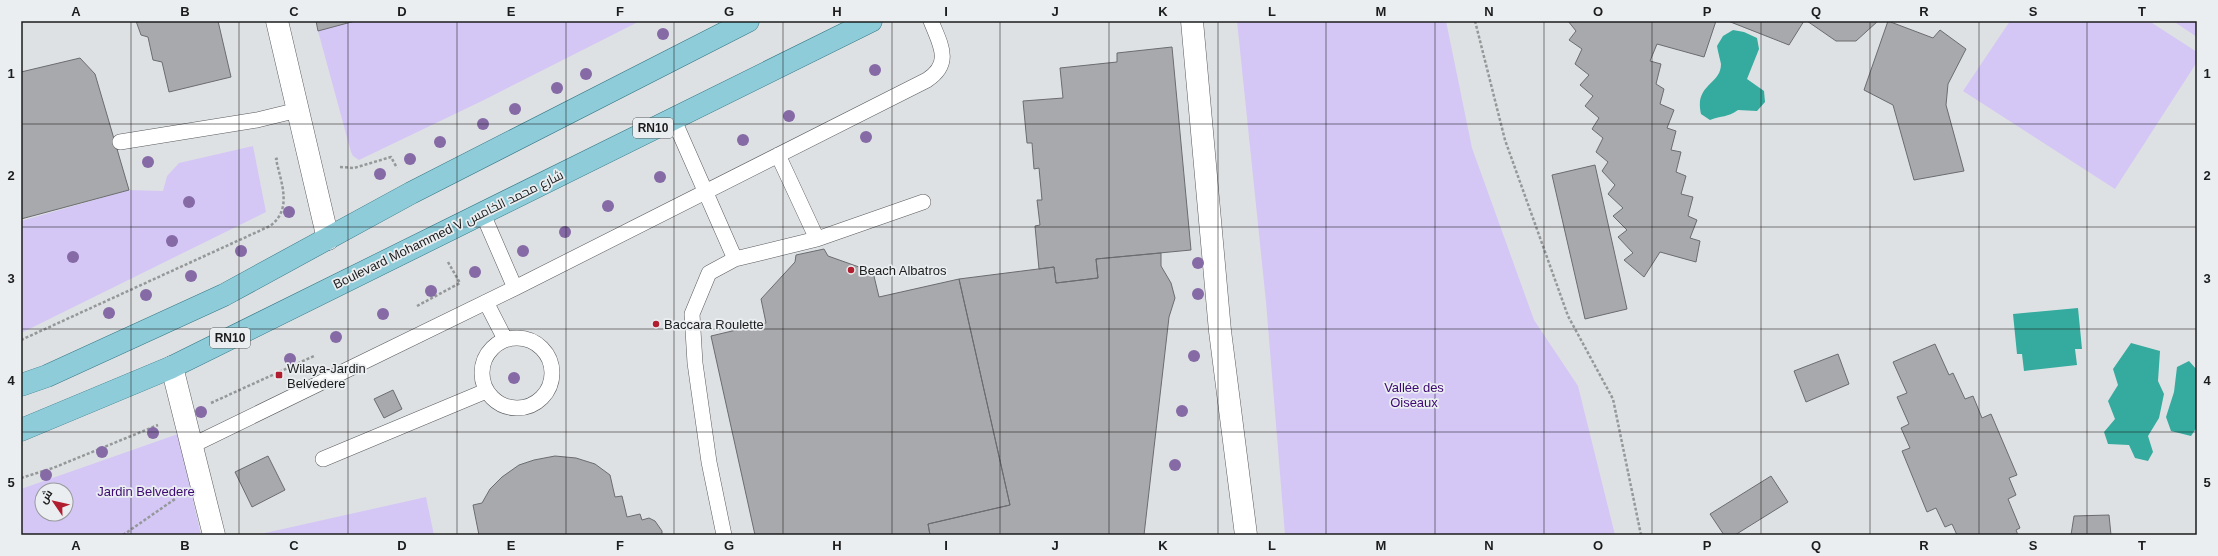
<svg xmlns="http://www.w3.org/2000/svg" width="2218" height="556" font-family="Arial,Cairo,sans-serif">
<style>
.green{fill:#d4c7f6;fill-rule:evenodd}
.water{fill:#35aa9e}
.building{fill:#a8a9ac;stroke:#6b6c6f}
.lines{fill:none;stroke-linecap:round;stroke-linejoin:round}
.service-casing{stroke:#585b5d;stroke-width:16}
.pedestrian-casing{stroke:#585b5d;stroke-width:23}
.minor-casing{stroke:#585b5d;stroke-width:23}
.primary-casing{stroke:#357886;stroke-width:23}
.path{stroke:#959899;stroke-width:2.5;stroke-dasharray:3 2;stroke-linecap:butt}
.service{stroke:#fff;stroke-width:15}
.pedestrian{stroke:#fff;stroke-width:22}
.minor{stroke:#fff;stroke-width:22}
.primary{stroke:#8eccd9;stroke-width:22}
.tree{fill:#856aa6}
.grid{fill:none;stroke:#1b1c1d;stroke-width:1;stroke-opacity:0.55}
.poi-dot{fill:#b11e30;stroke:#ebeef0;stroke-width:1.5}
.labels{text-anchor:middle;stroke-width:3.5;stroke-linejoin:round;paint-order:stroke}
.shield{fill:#ebeef0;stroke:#595b5c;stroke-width:1}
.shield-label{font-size:12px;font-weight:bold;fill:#1b1c1d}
.street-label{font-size:13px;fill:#1b1c1d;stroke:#ebeef0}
.poi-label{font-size:13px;fill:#1b1c1d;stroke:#ebeef0;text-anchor:start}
.park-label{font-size:13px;fill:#3d0974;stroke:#ebeef0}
.neatline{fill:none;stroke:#1b1c1d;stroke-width:1.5}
.grid-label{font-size:13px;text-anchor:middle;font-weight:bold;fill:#1b1c1d}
</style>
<rect width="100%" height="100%" fill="#dee1e3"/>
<path class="green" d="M 355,21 L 640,21 L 484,100 L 359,160 L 353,156 L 351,152 L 318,31 Z
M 1237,21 L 1446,21 L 1472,148 L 1534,320 L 1578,386 L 1615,535 L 1285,535 L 1266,302 Z
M 2010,21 L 2149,21 L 2197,52 L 2197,62 L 2115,189 L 1963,91 Z
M 2173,21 L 2197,21 L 2197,37 Z
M 253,146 L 266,212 L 21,333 L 21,221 L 129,190 L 163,191 L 167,176 L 179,163 Z
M 178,434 L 201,535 L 21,535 L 21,489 ZM 42,490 L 66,490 L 66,514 L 42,514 Z
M 426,497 L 434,535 L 265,535 L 265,533 Z"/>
<path class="water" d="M 1733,30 L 1744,32 L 1757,38 L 1759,49 L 1747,79 L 1764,91 L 1765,102 L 1757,111 L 1738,110 C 1727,118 1722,115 1710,120 L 1701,114 C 1694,84 1721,85 1721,64 C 1720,59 1718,52 1717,46 L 1723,36 Z
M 2078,308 L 2082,349 L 2075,349 L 2077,365 L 2024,371 L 2022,354 L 2017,354 L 2013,314 Z
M 2131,343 L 2160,351 L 2158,381 L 2164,394 L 2159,418 L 2148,436 L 2153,452 L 2148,461 L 2135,458 L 2129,445 L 2108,444 L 2104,432 L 2115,419 L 2108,401 L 2118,385 L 2113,369 Z
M 2189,361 L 2197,370 L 2197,427 L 2191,436 L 2171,431 L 2166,417 L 2174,392 L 2177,367 Z"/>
<path class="building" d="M 136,21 L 218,21 L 231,77 L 169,92 L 162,62 L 153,60 L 148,37 L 141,35 Z
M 316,21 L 355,21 L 318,31 Z
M 1568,21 L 1716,21 L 1704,57 L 1657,44 L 1650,61 L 1661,64 L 1656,84 L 1664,89 L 1660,104 L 1674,110 L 1667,128 L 1676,131 L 1671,150 L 1681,152 L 1676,172 L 1686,176 L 1681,194 L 1693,197 L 1688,216 L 1697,220 L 1690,238 L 1700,241 L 1696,262 L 1660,252 L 1644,277 L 1624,260 L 1633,253 L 1618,237 L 1627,230 L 1613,216 L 1623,208 L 1608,194 L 1615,185 L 1602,171 L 1608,162 L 1596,152 L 1603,138 L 1592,129 L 1599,118 L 1585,106 L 1593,96 L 1580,85 L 1589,75 L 1575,64 L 1582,49 L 1569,40 L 1576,31 Z
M 1728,21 L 1804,21 L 1789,45 Z
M 1807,21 L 1878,21 L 1856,41 L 1836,41 Z
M 1888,21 L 1933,38 L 1940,30 L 1966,49 L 1948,84 L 1946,105 L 1964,171 L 1914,180 L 1893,105 L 1864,90 Z
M 1172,47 L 1191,250 L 1096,259 L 1098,278 L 1056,283 L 1054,267 L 1039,269 L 1035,226 L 1040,225 L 1037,200 L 1042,200 L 1039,168 L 1034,169 L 1032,143 L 1027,143 L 1023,101 L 1063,98 L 1060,68 L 1117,62 L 1117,53 Z
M 80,58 L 95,74 L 129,190 L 21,219 L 21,72 Z
M 1595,165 L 1627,309 L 1585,319 L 1552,175 Z
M 824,249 L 828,256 L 873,272 L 879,297 L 959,279 L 1010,505 L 928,524 L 930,535 L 755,535 L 711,336 L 766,323 L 761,299 L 795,262 L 796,255 Z
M 1161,253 L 1161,266 L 1171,283 L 1175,298 L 1169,317 L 1144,535 L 930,535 L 928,524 L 1010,505 L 959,279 L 1054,267 L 1056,283 L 1098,278 L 1096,259 Z
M 1935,344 L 1949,375 L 1953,373 L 1965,399 L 1973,396 L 1982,418 L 1991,414 L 2017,475 L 2009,478 L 2016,495 L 2008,499 L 2020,528 L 2016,530 L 2018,535 L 1957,535 L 1952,524 L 1945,527 L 1936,508 L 1927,512 L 1902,451 L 1910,448 L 1901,428 L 1909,424 L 1897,397 L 1907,393 L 1893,362 Z
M 1838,354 L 1849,384 L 1806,402 L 1794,371 Z
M 393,390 L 402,409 L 384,418 L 374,399 Z
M 268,456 L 285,490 L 252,507 L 235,472 Z
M 555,456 L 576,458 L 595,464 L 610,475 L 615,497 L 622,496 L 627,517 L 640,514 L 642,520 L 649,518 L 655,521 L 662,531 L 662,535 L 479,535 L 473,505 L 482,503 L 490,489 L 502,477 L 519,465 L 534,460 Z
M 1771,476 L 1788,502 L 1735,535 L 1724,535 L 1710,514 Z
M 2109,515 L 2111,535 L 2071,535 L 2074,516 Z"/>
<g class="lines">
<defs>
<path id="service" d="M 673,118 L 735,259
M 120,142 L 257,120 L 298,110
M 778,155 L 817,239
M 482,212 L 515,288
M 486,302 L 505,339
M482 373a35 35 0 1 1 70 0a35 35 0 1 1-70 0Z
M 193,445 L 515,288 L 927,80 C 953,63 940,44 931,21
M 323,459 L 486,391
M 724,535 L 709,462 L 695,363 L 692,314 L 709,273 L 735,259 L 817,239 L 923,202"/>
<path id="pedestrian" d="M 172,367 L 214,535"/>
<path id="minor" d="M 277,21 L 328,239
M 1192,21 L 1220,331 L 1246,535"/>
<path id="primary" d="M 21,385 L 47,376 L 224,295 L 411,193 L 748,21
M 21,430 L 172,367 L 871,21"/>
</defs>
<use href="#service" class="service-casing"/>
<use href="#pedestrian" class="pedestrian-casing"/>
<use href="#minor" class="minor-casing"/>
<use href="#primary" class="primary-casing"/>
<path class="path" d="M 1475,21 L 1505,140 L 1568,316 L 1613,399 L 1641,535
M 340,167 L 354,168 L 391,157 L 397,168
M 417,306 L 460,283 L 448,262
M 21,340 L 270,226 C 293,209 281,183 276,159 L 279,158
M 211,403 L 314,356
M 21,478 L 53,468 L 158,425
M 123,535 L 175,499"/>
<use href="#service" class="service"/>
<use href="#pedestrian" class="pedestrian"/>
<use href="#minor" class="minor"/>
<use href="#primary" class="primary"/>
</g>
<g class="tree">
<circle cx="663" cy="34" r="6"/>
<circle cx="875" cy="70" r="6"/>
<circle cx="586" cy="74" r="6"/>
<circle cx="557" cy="88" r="6"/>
<circle cx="515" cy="109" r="6"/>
<circle cx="789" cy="116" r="6"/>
<circle cx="483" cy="124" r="6"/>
<circle cx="866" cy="137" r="6"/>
<circle cx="743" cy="140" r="6"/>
<circle cx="440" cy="142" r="6"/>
<circle cx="410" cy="159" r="6"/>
<circle cx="148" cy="162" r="6"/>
<circle cx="380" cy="174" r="6"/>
<circle cx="660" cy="177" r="6"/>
<circle cx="189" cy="202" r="6"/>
<circle cx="608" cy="206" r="6"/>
<circle cx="289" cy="212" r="6"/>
<circle cx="565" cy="232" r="6"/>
<circle cx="172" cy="241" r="6"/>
<circle cx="241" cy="251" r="6"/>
<circle cx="523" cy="251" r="6"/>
<circle cx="73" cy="257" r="6"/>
<circle cx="1198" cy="263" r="6"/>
<circle cx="475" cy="272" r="6"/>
<circle cx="191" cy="276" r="6"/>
<circle cx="431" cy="291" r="6"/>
<circle cx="1198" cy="294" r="6"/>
<circle cx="146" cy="295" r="6"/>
<circle cx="109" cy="313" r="6"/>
<circle cx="383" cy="314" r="6"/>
<circle cx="336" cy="337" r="6"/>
<circle cx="1194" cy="356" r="6"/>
<circle cx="290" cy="359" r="6"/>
<circle cx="514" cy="378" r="6"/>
<circle cx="1182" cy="411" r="6"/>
<circle cx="201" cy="412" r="6"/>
<circle cx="153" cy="433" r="6"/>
<circle cx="102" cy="452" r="6"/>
<circle cx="1175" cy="465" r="6"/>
<circle cx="46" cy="475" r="6"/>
</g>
<path class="grid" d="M 131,21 L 131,535M 239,21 L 239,535M 348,21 L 348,535M 457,21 L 457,535M 566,21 L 566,535M 674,21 L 674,535M 783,21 L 783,535M 892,21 L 892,535M 1000,21 L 1000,535M 1109,21 L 1109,535M 1218,21 L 1218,535M 1326,21 L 1326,535M 1435,21 L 1435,535M 1544,21 L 1544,535M 1652,21 L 1652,535M 1761,21 L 1761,535M 1870,21 L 1870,535M 1979,21 L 1979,535M 2087,21 L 2087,535M 21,124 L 2197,124M 21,227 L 2197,227M 21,329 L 2197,329M 21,432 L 2197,432"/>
<g class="poi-dot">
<circle cx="851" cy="270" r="4"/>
<circle cx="656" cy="324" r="4"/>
<rect x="275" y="371" width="8" height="8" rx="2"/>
</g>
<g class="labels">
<g class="shield">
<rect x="633" y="118" width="40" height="20" rx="3"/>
<rect x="210" y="328" width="40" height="20" rx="3"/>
</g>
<g class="shield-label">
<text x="653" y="132">RN10</text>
<text x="230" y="342">RN10</text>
</g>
<g class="street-label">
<text transform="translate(448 229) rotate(-26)" y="5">Boulevard Mohammed V شارع محمد الخامس</text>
</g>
<g class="poi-label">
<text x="859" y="275">Beach Albatros</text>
<text x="664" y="329">Baccara Roulette</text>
<text x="287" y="373">Wilaya-Jardin<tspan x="287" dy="15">Belvedere</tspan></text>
</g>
<g class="park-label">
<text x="1414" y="392">Vallée des<tspan x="1414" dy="15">Oiseaux</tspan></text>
<text x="146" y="496">Jardin Belvedere</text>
</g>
</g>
<rect width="2218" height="556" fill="none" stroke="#ebeef0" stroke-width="44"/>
<g transform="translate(54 502) rotate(304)"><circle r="19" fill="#ebeef0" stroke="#989a9c"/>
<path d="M0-3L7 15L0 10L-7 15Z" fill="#b11e30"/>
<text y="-6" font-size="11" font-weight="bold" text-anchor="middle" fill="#1b1c1d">ش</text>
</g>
<rect x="22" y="22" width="2174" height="512" class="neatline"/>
<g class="grid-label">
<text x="76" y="16">A</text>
<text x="185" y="16">B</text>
<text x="294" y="16">C</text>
<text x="402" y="16">D</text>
<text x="511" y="16">E</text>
<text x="620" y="16">F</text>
<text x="729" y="16">G</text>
<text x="837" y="16">H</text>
<text x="946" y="16">I</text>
<text x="1055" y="16">J</text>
<text x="1163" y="16">K</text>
<text x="1272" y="16">L</text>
<text x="1381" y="16">M</text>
<text x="1489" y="16">N</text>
<text x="1598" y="16">O</text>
<text x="1707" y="16">P</text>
<text x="1816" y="16">Q</text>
<text x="1924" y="16">R</text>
<text x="2033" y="16">S</text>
<text x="2142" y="16">T</text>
<text x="11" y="78">1</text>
<text x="2207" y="78">1</text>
<text x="11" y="180">2</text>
<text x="2207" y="180">2</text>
<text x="11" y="283">3</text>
<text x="2207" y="283">3</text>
<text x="11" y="385">4</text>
<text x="2207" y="385">4</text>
<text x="11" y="487">5</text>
<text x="2207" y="487">5</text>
<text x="76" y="550">A</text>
<text x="185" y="550">B</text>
<text x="294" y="550">C</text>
<text x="402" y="550">D</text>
<text x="511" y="550">E</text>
<text x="620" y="550">F</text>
<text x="729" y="550">G</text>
<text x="837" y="550">H</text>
<text x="946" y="550">I</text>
<text x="1055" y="550">J</text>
<text x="1163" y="550">K</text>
<text x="1272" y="550">L</text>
<text x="1381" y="550">M</text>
<text x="1489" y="550">N</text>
<text x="1598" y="550">O</text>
<text x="1707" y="550">P</text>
<text x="1816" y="550">Q</text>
<text x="1924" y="550">R</text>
<text x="2033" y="550">S</text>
<text x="2142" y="550">T</text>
</g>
</svg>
